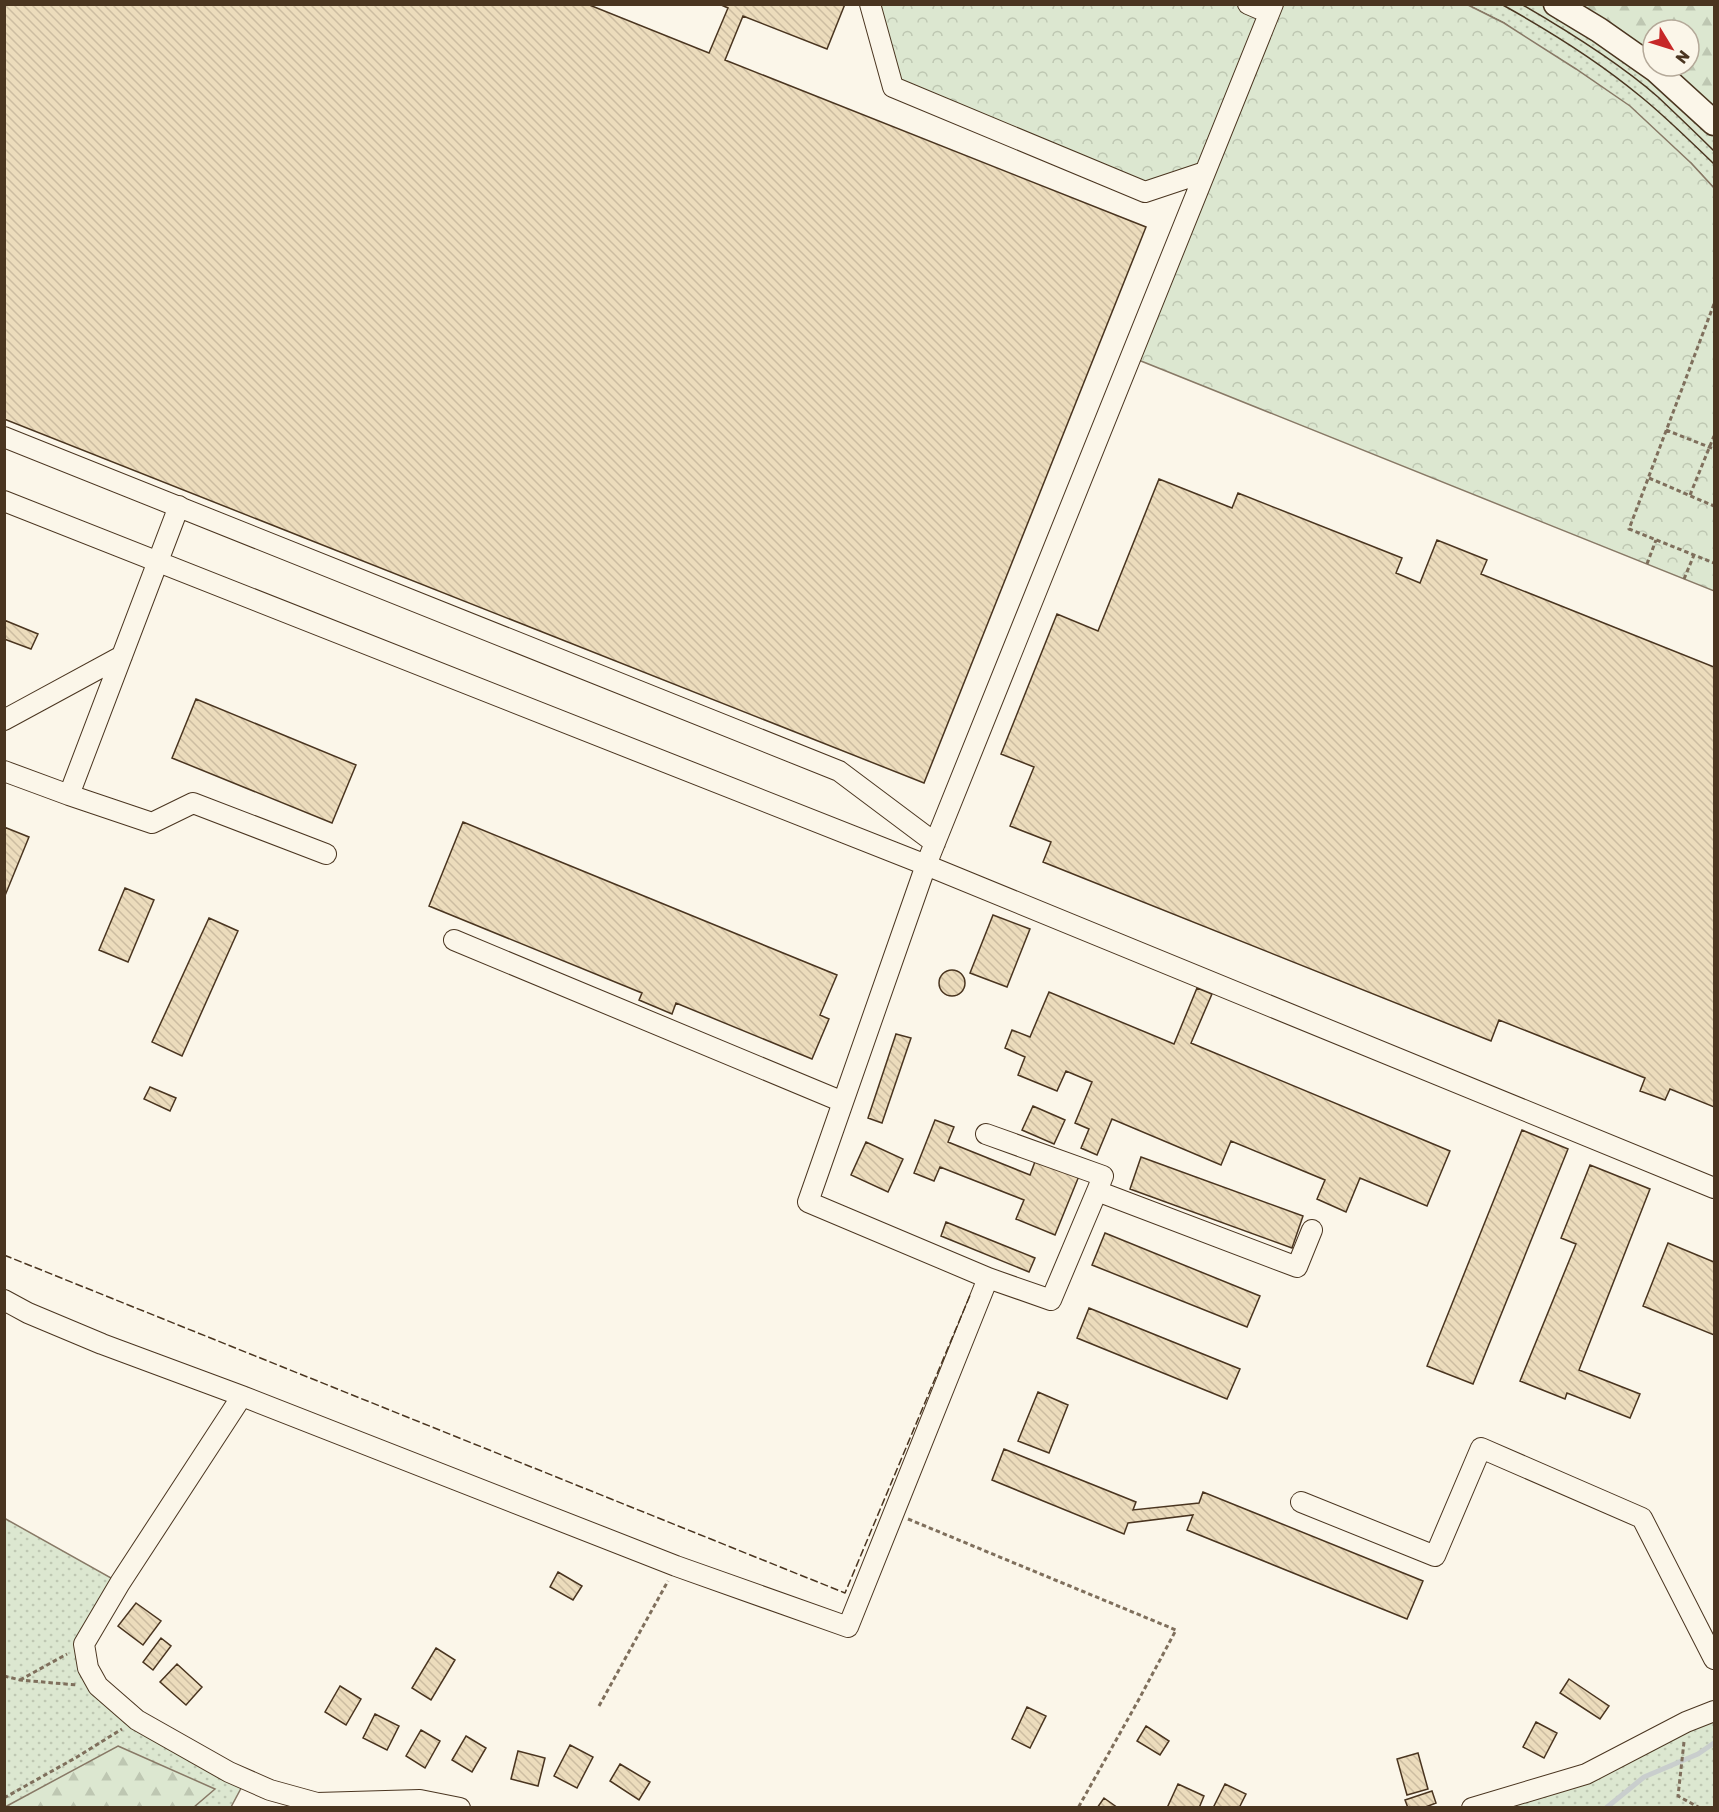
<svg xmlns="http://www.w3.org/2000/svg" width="1719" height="1812" font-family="Rubik,sans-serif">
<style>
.grass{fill:url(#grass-dots);stroke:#887966;stroke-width:1.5}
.forest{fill:url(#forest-firs);stroke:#887966;stroke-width:1.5;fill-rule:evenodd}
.park{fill:url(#park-crowns);stroke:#887966;stroke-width:1.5}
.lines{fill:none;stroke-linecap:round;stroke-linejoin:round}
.stream{stroke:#c9cecd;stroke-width:5}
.building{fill:url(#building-back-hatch);stroke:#4a3520;stroke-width:1.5}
.minor-casing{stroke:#4a3520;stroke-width:22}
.major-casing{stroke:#4a3520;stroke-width:27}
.path{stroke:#7f6f5c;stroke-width:3;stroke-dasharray:4.5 3;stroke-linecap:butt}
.minor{stroke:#fbf6e9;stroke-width:20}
.major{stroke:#fbf6e9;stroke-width:24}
.tram{stroke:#4a3520;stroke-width:1.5}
.fence{stroke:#4a3520;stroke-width:1.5;stroke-dasharray:8 3;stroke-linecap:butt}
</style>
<defs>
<pattern id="grass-dots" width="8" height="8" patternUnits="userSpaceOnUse" patternTransform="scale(1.5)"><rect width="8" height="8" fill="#dce7d0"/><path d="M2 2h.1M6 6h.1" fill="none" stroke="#bec7b2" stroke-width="1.8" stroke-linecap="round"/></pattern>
<pattern id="forest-firs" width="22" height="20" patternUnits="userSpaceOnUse" patternTransform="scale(1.5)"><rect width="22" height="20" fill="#dce7d0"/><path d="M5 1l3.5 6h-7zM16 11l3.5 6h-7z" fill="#bec7b2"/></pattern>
<pattern id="park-crowns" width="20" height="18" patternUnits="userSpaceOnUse" patternTransform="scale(1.5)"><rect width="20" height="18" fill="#dce7d0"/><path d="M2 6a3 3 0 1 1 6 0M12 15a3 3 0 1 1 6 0" fill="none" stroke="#bec7b2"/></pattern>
<pattern id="building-back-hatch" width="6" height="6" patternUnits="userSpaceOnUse" patternTransform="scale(1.5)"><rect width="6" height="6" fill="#ecdcbc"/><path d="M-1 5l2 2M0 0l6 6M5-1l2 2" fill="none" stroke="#ccbda1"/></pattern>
</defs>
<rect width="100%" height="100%" fill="#fbf6e9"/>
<path class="grass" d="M 1468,5 L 1556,5 L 1714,123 L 1714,188 L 1691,163 L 1504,23 Z
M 4,1518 L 120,1583 L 84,1644 L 98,1687 L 246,1779 L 231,1807 L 5,1807 Z
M 1714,1711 L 1714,1807 L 1472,1808 L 1586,1774 Z"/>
<path class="forest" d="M 1556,5 L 1714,5 L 1714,123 ZM 1653,30 L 1689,30 L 1689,66 L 1653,66 Z
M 118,1746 L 215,1789 L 194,1807 L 5,1807 Z"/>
<path class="park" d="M 870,5 L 1468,5 L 1504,23 L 1576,69 L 1630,106 L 1691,163 L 1714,188 L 1714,591 L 1131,357 L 1204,173 L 1145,192 L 893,87 Z"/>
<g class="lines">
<path class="stream" d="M 1606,1808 L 1644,1777 L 1698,1754 L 1714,1743"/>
</g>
<path class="building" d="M 4,4 L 587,4 L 709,53 L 728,8 L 719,4 L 845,4 L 827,49 L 743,16 L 725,60 L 1146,227 L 924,783 L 4,419 Z
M 1159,479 L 1232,508 L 1238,493 L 1402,558 L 1396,573 L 1420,583 L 1437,540 L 1487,560 L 1481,574 L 1714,667 L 1714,1107 L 1670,1089 L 1665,1100 L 1640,1091 L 1645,1078 L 1499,1020 L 1491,1041 L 1043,862 L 1051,842 L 1010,826 L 1034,767 L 1001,754 L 1057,614 L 1098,631 Z
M 4,620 L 38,634 L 31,649 L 4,639 Z
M 196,699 L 356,765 L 332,823 L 172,758 Z
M 463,822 L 837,975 L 820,1015 L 829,1019 L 812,1059 L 676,1003 L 672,1014 L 639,1000 L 642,993 L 429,906 Z
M 4,827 L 29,837 L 4,898 Z
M 125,888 L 154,900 L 128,962 L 99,950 Z
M 993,915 L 1030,929 L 1007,987 L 970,973 Z
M 209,918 L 238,931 L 182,1056 L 152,1042 Z
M939 983a13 13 0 1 1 26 0a13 13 0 1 1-26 0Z
M 1197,988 L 1212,994 L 1191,1043 L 1450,1151 L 1427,1206 L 1360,1178 L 1346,1212 L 1317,1199 L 1325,1180 L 1231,1141 L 1221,1165 L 1112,1119 L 1097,1155 L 1081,1148 L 1089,1129 L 1075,1123 L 1092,1082 L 1066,1071 L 1057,1091 L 1018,1075 L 1025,1057 L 1005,1048 L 1012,1030 L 1030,1037 L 1049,992 L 1174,1044 Z
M 896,1034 L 911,1038 L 882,1123 L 868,1118 Z
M 150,1087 L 176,1098 L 170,1111 L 144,1099 Z
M 1033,1106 L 1065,1120 L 1054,1144 L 1022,1130 Z
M 935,1120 L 954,1127 L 948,1142 L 1030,1175 L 1036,1159 L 1079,1176 L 1055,1235 L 1016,1219 L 1024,1200 L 940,1167 L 934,1181 L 914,1173 Z
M 1522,1130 L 1568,1149 L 1473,1384 L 1427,1366 Z
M 866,1142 L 903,1159 L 888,1192 L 851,1175 Z
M 1141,1157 L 1303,1216 L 1292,1248 L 1130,1189 Z
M 1590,1165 L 1650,1189 L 1579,1370 L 1640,1394 L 1630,1418 L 1567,1393 L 1565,1399 L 1520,1381 L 1576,1244 L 1561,1238 Z
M 946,1222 L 1035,1258 L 1029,1272 L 941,1236 Z
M 1105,1233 L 1260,1296 L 1247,1327 L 1092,1265 Z
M 1668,1243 L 1714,1262 L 1714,1335 L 1643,1306 Z
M 1089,1308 L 1240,1369 L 1227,1399 L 1077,1338 Z
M 1038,1392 L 1068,1405 L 1049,1453 L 1018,1441 Z
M 1004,1449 L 1136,1502 L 1133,1510 L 1199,1503 L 1203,1492 L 1423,1581 L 1407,1619 L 1187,1530 L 1193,1515 L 1128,1523 L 1124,1534 L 992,1480 Z
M 558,1572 L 582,1586 L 573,1600 L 550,1587 Z
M 136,1603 L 161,1621 L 143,1645 L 118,1626 Z
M 161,1638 L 171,1646 L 153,1670 L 143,1662 Z
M 436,1648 L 455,1660 L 431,1700 L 412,1688 Z
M 177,1664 L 202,1687 L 186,1705 L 160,1682 Z
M 1569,1679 L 1609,1706 L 1600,1719 L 1560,1693 Z
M 340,1686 L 361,1699 L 346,1725 L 325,1712 Z
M 1027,1707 L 1046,1716 L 1030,1748 L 1012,1739 Z
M 375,1714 L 399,1726 L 387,1750 L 363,1738 Z
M 1536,1722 L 1557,1733 L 1544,1758 L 1523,1747 Z
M 1146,1726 L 1169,1741 L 1160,1755 L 1137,1741 Z
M 421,1730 L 440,1741 L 425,1768 L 406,1756 Z
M 466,1736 L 486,1748 L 472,1772 L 452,1760 Z
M 570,1745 L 593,1757 L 577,1788 L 554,1776 Z
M 518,1751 L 545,1758 L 538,1786 L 511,1779 Z
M 1418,1753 L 1428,1789 L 1407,1795 L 1397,1759 Z
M 620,1764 L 650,1782 L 639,1800 L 610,1781 Z
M 1178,1784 L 1204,1796 L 1199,1808 L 1167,1808 Z
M 1225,1784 L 1246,1794 L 1239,1808 L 1213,1808 Z
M 1432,1791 L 1436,1803 L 1423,1808 L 1408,1808 L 1405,1800 Z
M 1104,1798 L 1118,1808 L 1097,1808 Z"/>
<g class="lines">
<defs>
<path id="minor" d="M 870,4 L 893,87 L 1145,192 L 1205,172
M 1248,4 L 1269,13
M 4,437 L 839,771 L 935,843
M 4,501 L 926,865 L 1714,1188
M 179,506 L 69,795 L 152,823 L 193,803 L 326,854
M 4,720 L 122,656
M 4,771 L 69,795
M 454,940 L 843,1102
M 986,1134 L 1103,1176 L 1097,1191
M 988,1278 L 1051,1300 L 1097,1191 L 1297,1267 L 1312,1230
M 4,1300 L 28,1313 L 102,1344 L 242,1396 L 676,1566 L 848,1627 L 988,1278 L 808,1202 L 926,865 L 1273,4
M 242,1396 L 120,1583 L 84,1644 L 88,1668 L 98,1686 L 137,1720 L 229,1772 L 270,1790 L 317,1803 L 420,1800 L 460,1808
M 1301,1502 L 1435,1556 L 1481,1448 L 1642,1518 L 1714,1659
M 1472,1808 L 1586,1774 L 1686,1722 L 1714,1711"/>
<path id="major" d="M 1556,4 L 1599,30 L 1656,70 L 1714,123"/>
</defs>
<use href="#minor" class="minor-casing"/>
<use href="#major" class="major-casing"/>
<path class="path" d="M 1714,304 L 1629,529 L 1714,563
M 1666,430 L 1714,449
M 1649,478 L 1714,506
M 1690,495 L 1714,436
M 1647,564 L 1656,540
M 1684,579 L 1694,555
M 908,1519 L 1176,1630 L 1138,1701 L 1078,1808
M 4,1676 L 20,1680 L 77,1685
M 20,1680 L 67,1654
M 599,1706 L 668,1581
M 1684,1742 L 1678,1796 L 1700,1808
M 4,1798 L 77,1757 L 122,1729"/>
<use href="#minor" class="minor"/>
<use href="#major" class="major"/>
<path class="tram" d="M 1501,4 C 1548,30 1598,61 1640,96 C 1666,117 1690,141 1714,164
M 1521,4 C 1566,30 1619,63 1658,97 C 1677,115 1696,133 1714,151"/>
<path class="fence" d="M 4,1255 L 845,1593 L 971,1293"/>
</g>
<rect width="1719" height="1812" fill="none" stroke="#4a3520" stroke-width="12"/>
<g transform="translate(1671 48) rotate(128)"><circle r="28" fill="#fbf6e9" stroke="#b4a999" stroke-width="1.5"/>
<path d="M0-4.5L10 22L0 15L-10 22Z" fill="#c62828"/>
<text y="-9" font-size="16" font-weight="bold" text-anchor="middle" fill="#4a3520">N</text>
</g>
</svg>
